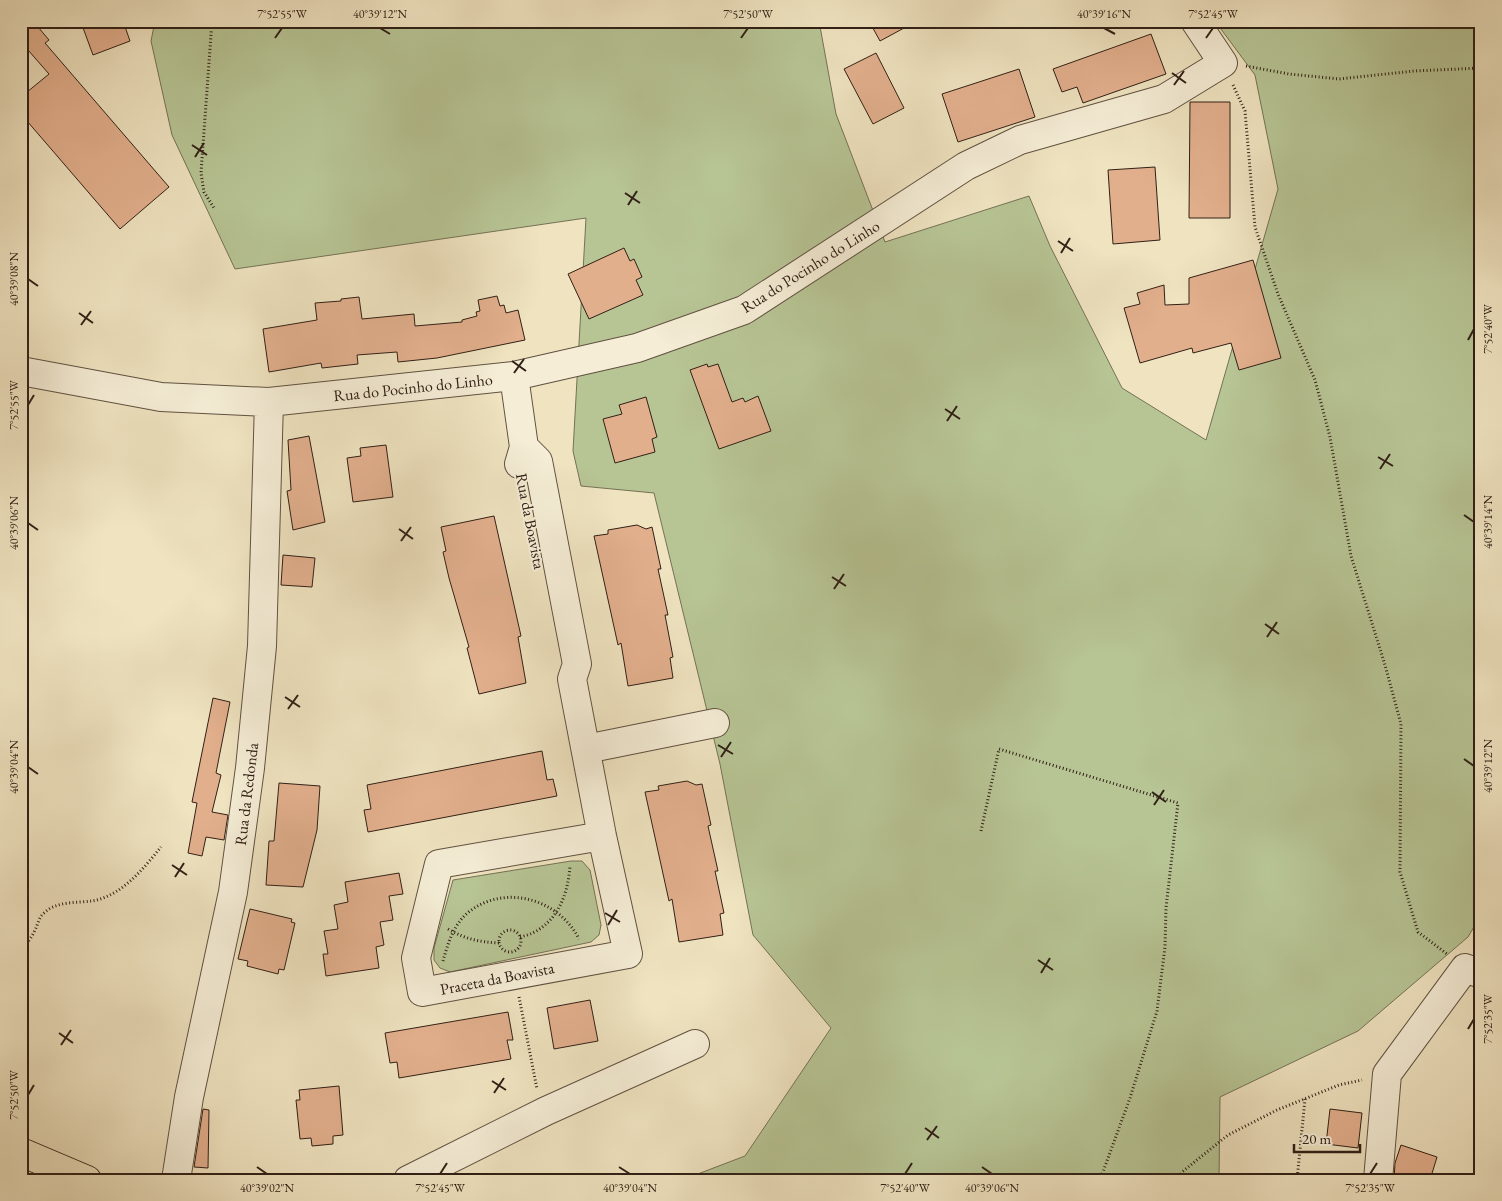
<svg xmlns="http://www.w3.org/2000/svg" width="1502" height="1201" font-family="'EB Garamond',serif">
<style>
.green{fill:#b7c494;stroke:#747255}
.building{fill:#e2af8d;stroke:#312016}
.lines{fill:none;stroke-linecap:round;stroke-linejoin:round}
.minor-casing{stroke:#605140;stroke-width:30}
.major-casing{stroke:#312016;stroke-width:30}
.path{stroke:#312016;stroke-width:3;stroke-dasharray:1 2.5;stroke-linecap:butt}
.minor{stroke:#f5edd6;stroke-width:28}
.major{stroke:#efe3c0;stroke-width:28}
.ticks{fill:none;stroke:#312016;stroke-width:2}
.labels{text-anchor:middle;stroke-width:4;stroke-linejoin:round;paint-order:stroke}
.street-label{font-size:16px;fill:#312016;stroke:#f5edd6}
.neatline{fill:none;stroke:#312016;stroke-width:2}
.ticks-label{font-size:12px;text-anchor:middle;fill:#312016}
</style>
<rect width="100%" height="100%" fill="#efe3c0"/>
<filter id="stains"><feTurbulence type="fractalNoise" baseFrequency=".004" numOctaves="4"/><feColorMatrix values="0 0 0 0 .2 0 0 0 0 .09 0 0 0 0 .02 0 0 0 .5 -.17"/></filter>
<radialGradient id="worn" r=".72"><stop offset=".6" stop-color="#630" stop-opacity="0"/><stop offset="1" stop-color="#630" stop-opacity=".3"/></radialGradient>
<path class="green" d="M 155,21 L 819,21 L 836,114 L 885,242 L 1029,196 L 1050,246 L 1122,388 L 1206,440 L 1278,189 L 1255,75 L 1215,21 L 1481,21 L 1481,915 L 1468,937 L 1358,1031 L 1220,1097 L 1219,1180 L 682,1180 L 745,1156 L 831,1028 L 753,935 L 720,764 L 654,493 L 581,486 L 573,451 L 586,218 L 235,269 L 172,135 L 151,41 Z
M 571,861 L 582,861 L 590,870 L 601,925 L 599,935 L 591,942 L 450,972 L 440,968 L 434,960 L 434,948 L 453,880 Z"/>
<path class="building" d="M 21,21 L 33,21 L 49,40 L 45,43 L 169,187 L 120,229 L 21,114 L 21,97 L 49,74 L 21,42 Z
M 93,21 L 123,21 L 130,41 L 93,55 L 82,25 Z
M 869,21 L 917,21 L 880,41 Z
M 1151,34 L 1166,74 L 1083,103 L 1077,87 L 1062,92 L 1053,69 Z
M 876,53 L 904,108 L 873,124 L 844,69 Z
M 1019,69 L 1035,117 L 958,142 L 942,94 Z
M 1190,102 L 1230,102 L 1230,218 L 1189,218 Z
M 1155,167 L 1160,240 L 1113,244 L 1108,170 Z
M 624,248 L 630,261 L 634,259 L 642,277 L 636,280 L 643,295 L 589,319 L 568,274 Z
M 1253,260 L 1281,358 L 1239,370 L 1231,343 L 1193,353 L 1192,348 L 1140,363 L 1124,308 L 1140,304 L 1137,293 L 1164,285 L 1165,305 L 1189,304 L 1189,278 Z
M 497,296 L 500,306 L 504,305 L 506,313 L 518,310 L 525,340 L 437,358 L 398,362 L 397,352 L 357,355 L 358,364 L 322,368 L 321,363 L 269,372 L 263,329 L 317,320 L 315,303 L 341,301 L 341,299 L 359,297 L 362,319 L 414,314 L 415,326 L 462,322 L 462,320 L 477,316 L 476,312 L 480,311 L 478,300 Z
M 707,364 L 708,367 L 718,364 L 732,402 L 743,398 L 745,402 L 758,396 L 771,431 L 719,449 L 690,370 Z
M 646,397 L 657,437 L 652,439 L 655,452 L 615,463 L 603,419 L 622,414 L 619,405 Z
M 309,436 L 325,522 L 293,530 L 287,491 L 291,490 L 288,440 Z
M 386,445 L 393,497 L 353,502 L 347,458 L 361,456 L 360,448 Z
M 494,516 L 521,636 L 518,637 L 526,683 L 479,694 L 467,648 L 469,647 L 449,578 L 443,552 L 446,551 L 441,527 Z
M 637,525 L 646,529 L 652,527 L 661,569 L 658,569 L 668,615 L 665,615 L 673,657 L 670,658 L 673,678 L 628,686 L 621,643 L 618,645 L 594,536 L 608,534 L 608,530 Z
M 283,555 L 315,558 L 312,587 L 281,585 Z
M 213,698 L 230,702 L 216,773 L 221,775 L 212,812 L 228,815 L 224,840 L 206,837 L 202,856 L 188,853 L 197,803 L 192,802 Z
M 542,751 L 547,780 L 553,779 L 557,796 L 368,832 L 364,810 L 371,809 L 367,785 Z
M 687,781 L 696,785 L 702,784 L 711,825 L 708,826 L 718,871 L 715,871 L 724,913 L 720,914 L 723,935 L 679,942 L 672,899 L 669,901 L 645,792 L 659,790 L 658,786 Z
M 279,783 L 320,786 L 317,830 L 303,887 L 266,885 L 269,841 L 274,841 Z
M 399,873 L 403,894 L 389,896 L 393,920 L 380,922 L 384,945 L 376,947 L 379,968 L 326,976 L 323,954 L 328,954 L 324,931 L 338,929 L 334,905 L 348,902 L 345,882 Z
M 250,909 L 292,919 L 291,922 L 295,923 L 284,970 L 279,969 L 278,974 L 247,966 L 248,961 L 238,959 Z
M 590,1000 L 598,1041 L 554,1049 L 547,1008 Z
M 508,1012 L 513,1040 L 507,1040 L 511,1059 L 399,1078 L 397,1062 L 390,1063 L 385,1033 Z
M 339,1086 L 343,1135 L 333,1136 L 333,1144 L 312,1146 L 311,1138 L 300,1139 L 296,1100 L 300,1100 L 299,1090 Z
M 203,1109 L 209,1110 L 208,1168 L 194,1167 Z
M 1330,1109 L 1362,1113 L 1358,1148 L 1326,1144 Z
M 1401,1145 L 1437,1157 L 1430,1180 L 1394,1180 L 1395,1163 Z"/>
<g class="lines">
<defs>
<path id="minor" d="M 21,371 L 161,397 L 269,402 L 514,376 L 637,348 L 744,310 L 966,166 L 1020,140 L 1164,99 L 1223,63 L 1195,21
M 514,376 L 524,447 L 519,464
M 524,447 L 538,461 L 577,664 L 572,679 L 602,836 L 628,954 L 422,992 L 416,958 L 439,864 L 602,836
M 586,749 L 715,723
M 176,1180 L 189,1097 L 233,892 L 250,768 L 262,646 L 269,402
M 408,1180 L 546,1111 L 695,1044
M 1378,1180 L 1387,1074 L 1465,968 L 1481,974"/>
<path id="major" d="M 21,1152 L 87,1180"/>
</defs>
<use href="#minor" class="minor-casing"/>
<use href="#major" class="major-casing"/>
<path class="path" d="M 212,21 L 201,173 L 204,192 L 214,208
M 1246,66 L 1289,74 L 1339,79 L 1414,71 L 1481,68
M 1233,85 L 1245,111 L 1255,227 L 1278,294 L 1315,380 L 1330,437 L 1351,556 L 1385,665 L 1401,724 L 1400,872 L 1418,932 L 1447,954
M 981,831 L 999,749 L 1178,803 L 1166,908 L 1165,947 L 1157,1011 L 1130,1098 L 1100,1180
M 448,929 C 465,939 479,942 499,943
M499 941a11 11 0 1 1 22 0a11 11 0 1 1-22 0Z
M 520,937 C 554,930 568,898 570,866
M 21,948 C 27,944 32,937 35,930 C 38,924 39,917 44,913 C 56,901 77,903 92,901 C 122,896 144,868 161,847
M 443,961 C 448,943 454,923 470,911 C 506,884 559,899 579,939
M 519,997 L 537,1089
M 1177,1180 L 1182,1172 L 1228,1135 L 1277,1110 L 1339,1085 L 1362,1080
M 1297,1180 L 1305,1099"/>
<use href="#minor" class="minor"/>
<use href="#major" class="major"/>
</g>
<path class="ticks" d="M 380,28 L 390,34M 1104,28 L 1115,34M 275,38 L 282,28M 741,38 L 748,28M 1206,38 L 1213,28M 1172,73 L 1186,83M 1174,85 L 1184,71M 192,145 L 207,155M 195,157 L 204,143M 625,193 L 640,203M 628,205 L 637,191M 1058,241 L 1073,251M 1061,253 L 1070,238M 28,279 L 38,286M 79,313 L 93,323M 81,325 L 91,311M 1468,340 L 1474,329M 512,361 L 526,371M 514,373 L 524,359M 28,405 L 34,395M 945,409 L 960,419M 947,421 L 957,406M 1378,457 L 1393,466M 1380,469 L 1390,454M 1464,515 L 1474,522M 28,523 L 38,530M 399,529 L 413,539M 401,541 L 411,527M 832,577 L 846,586M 834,589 L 844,574M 1265,624 L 1279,634M 1267,637 L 1277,622M 285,697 L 300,707M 288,709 L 298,695M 718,745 L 733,754M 721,757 L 731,742M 1464,759 L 1474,766M 28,767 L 38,774M 1152,792 L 1166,802M 1154,805 L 1164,790M 172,865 L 187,875M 175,877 L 184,863M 605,913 L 620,922M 608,925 L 617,910M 1038,960 L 1053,970M 1041,973 L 1050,958M 1468,1029 L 1474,1019M 59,1033 L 73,1043M 61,1045 L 71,1030M 492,1081 L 506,1090M 494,1093 L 504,1078M 28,1095 L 34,1085M 925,1128 L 939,1138M 927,1140 L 937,1126M 257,1167 L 267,1174M 619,1167 L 630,1174M 982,1167 L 992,1174M 440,1174 L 447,1163M 905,1174 L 912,1163M 1370,1174 L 1377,1163"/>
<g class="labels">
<g class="street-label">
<text transform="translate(810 266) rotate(-32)" y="6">Rua do Pocinho do Linho</text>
<text transform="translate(413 387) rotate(-6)" y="6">Rua do Pocinho do Linho</text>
<text transform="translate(531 521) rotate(79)" y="6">Rua da Boavista</text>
<text transform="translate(246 794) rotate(-83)" y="6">Rua da Redonda</text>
<text transform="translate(497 978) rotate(-11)" y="6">Praceta da Boavista</text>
</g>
</g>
<rect width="1502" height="1201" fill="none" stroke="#efe3c0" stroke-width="55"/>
<path d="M1294 1144v8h66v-8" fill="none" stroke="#312016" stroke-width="2.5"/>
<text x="1302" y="1144" font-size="15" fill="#312016" stroke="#f5edd6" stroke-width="4" paint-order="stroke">20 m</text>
<rect x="28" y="28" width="1446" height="1146" class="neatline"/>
<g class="ticks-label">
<text x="282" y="18">7°52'55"W</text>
<text x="380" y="18">40°39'12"N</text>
<text x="748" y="18">7°52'50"W</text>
<text x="1104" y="18">40°39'16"N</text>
<text x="1213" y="18">7°52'45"W</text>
<text transform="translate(14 279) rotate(-90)" y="4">40°39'08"N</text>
<text transform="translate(1488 329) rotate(-90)" y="4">7°52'40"W</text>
<text transform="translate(14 405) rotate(-90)" y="4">7°52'55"W</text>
<text transform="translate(1488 522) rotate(-90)" y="4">40°39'14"N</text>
<text transform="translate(14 523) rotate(-90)" y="4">40°39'06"N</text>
<text transform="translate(1488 766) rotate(-90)" y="4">40°39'12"N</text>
<text transform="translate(14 767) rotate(-90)" y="4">40°39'04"N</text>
<text transform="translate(1488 1019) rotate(-90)" y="4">7°52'35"W</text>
<text transform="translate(14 1095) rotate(-90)" y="4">7°52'50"W</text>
<text x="267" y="1192">40°39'02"N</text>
<text x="440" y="1192">7°52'45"W</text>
<text x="630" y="1192">40°39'04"N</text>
<text x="905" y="1192">7°52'40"W</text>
<text x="992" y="1192">40°39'06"N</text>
<text x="1370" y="1192">7°52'35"W</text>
</g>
<rect width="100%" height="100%" filter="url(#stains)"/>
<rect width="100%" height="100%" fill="url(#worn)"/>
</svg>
